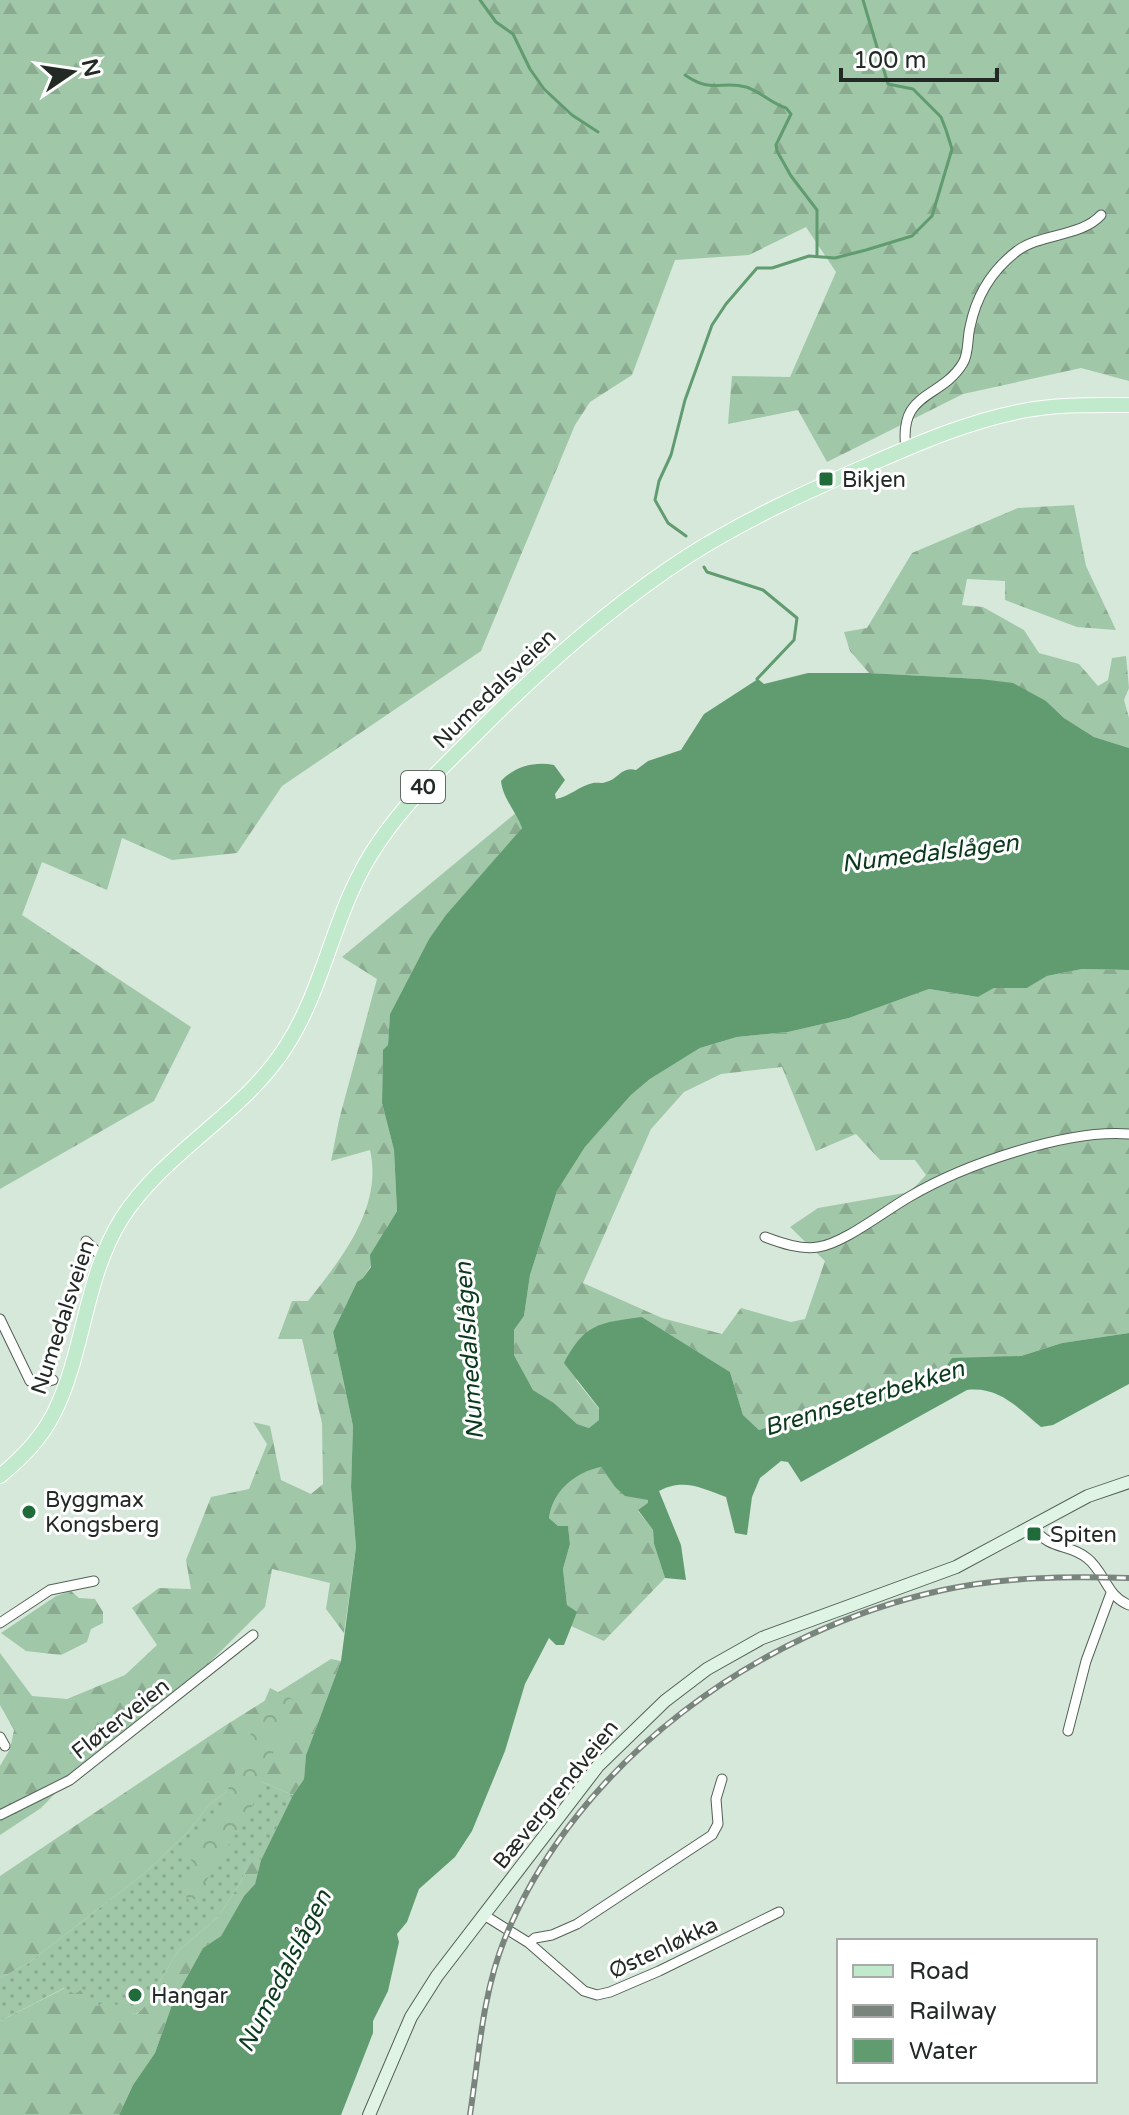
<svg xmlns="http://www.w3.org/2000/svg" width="1129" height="2115" font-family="'Varela Round',sans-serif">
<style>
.grass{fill:url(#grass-dots)}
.forest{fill:url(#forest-firs);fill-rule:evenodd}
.park{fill:url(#park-crowns)}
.water{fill:#619c70}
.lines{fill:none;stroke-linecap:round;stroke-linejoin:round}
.stream{stroke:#619c70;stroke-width:3}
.minor-casing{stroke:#526255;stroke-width:11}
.secondary-casing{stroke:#526255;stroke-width:14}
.primary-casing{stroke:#fff;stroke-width:16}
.minor{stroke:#fff;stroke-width:9}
.secondary{stroke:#e0f4e5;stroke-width:12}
.primary{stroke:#c1e9cb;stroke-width:14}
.rail-casing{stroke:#79857c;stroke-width:6}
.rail{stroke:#fff;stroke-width:3;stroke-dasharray:9;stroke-linecap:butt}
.poi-dot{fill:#1f6b3a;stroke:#fff;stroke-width:3}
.labels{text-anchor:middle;stroke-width:6;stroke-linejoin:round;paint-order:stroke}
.shield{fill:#fff;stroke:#656a66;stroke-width:2}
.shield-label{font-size:20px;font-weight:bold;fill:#232a25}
.poi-label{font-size:22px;fill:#232a25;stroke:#fff;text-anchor:start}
.street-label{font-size:22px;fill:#232a25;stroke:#fff}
.water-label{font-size:24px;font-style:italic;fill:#0b3a1c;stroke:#fff}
</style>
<defs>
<pattern id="grass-dots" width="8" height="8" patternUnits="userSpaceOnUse" patternTransform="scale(2)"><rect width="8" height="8" fill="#a0c7a8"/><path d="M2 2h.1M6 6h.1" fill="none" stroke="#8aab90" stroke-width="1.8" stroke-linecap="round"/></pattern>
<pattern id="forest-firs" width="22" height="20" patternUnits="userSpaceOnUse" patternTransform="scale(2)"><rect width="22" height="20" fill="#a0c7a8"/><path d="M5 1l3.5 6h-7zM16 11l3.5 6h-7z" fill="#8aab90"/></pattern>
<pattern id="park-crowns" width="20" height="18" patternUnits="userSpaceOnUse" patternTransform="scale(2)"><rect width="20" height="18" fill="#a0c7a8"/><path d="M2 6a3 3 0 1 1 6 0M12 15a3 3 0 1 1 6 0" fill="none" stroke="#8aab90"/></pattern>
</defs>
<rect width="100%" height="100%" fill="#d6e8da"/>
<path class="grass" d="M 244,1778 L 255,1779 L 293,1795 L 261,1860 L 250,1858 L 241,1882 L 218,1917 L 178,1951 L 144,2007 L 136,2014 C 120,2013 115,1997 97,2006 L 64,1988 L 0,2021 L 0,1978 L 27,1964 L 146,1872 L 188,1832 L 209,1805 Z"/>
<path class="forest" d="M 0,0 L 1129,0 L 1129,381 L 1081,368 L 963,394 L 827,462 L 798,410 L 728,424 L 732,376 L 790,377 L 836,272 L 806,227 L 749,255 L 675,260 L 632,375 L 590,402 L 575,425 L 481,651 L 282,786 L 237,853 L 172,860 L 122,838 L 107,890 L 42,862 L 22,915 L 191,1027 L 154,1101 L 0,1189 Z
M 1074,505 L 1086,566 L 1116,630 L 1077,627 L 1005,600 L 1005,581 L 967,579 L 962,605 L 983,607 L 1024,630 L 1039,653 L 1079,664 L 1098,686 L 1108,680 L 1112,658 L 1126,656 L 1129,688 L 1124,700 L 1129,718 L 1129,748 L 1094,737 L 1064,718 L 1046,701 L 980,679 L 869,673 L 850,651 L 844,632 L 867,628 L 912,553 L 1018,508 Z
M 517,812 L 522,828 L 447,915 L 429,939 L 390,1014 L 388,1046 L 383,1051 L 382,1103 L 394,1150 L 397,1211 L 387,1227 L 371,1266 L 363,1278 L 357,1282 L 333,1332 L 353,1426 L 351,1487 L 356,1547 L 344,1633 L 326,1609 L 330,1583 L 272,1569 L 265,1607 L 194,1678 L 78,1770 L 41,1808 L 0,1835 L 0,1766 L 10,1749 L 14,1730 L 0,1705 L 0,1653 L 32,1696 L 67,1699 L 125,1675 L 157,1645 L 132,1608 L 159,1588 L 191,1589 L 186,1560 L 211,1497 L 249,1489 L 267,1444 L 253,1422 L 270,1426 L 281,1480 L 311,1494 L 323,1484 L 322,1423 L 302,1339 L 278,1339 L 292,1301 L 308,1301 C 342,1258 383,1207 370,1150 L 331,1161 L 339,1120 L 377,979 L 342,957 Z
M 1082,969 L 1129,970 L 1129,1333 L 1062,1343 L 1021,1356 L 991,1358 L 942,1373 L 920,1388 L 825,1402 L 795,1419 L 759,1430 L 743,1415 L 730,1372 L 642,1317 L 576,1380 L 599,1409 L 599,1420 L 589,1428 L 577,1424 L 554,1403 L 533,1390 L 514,1355 L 514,1330 L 524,1316 L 530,1275 L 557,1191 L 585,1147 L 631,1095 L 650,1079 L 700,1048 L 737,1037 L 788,1032 L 849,1018 L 929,989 L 978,997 L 994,988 L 1027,988 L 1047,976 ZM 782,1067 L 816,1151 L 856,1134 L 880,1160 L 915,1160 L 926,1175 L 910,1192 L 818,1208 L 790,1227 L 825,1261 L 805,1319 L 791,1322 L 741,1308 L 722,1334 L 662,1318 L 583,1283 L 651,1129 L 684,1092 L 721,1074 Z
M 601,1467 L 615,1487 L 625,1495 L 649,1500 L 649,1503 L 638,1511 L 653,1530 L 654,1544 L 665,1578 L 604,1641 L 571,1626 L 576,1612 L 567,1605 L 563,1569 L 570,1544 L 568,1527 L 558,1526 L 549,1518 C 553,1491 574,1473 601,1467 Z
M 71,1591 L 79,1598 L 95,1599 L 103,1612 L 103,1623 L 91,1629 L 87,1642 L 61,1655 L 26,1651 L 1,1633 L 56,1596 Z
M 331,1659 L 341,1661 L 306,1755 L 304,1779 L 293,1795 L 255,1779 L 244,1778 L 209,1805 L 188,1832 L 146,1872 L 27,1964 L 0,1978 L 0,1876 L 226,1725 Z
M 250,1857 L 261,1860 L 255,1884 L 244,1896 L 221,1936 L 203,1948 L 173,2002 L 155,2053 L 133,2085 L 119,2115 L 0,2115 L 0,2021 L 65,1988 L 75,1994 L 81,1990 L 88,1990 L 91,2001 L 97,2006 C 118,1996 119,2013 137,2014 L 144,2007 L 178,1951 L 218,1917 L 241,1882 Z"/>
<path class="park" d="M 270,1688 L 294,1700 L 251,1809 L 192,1904 L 182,1891 L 186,1887 L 181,1881 L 197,1868 L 181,1846 L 215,1816 L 221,1806 Z"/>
<path class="water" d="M 808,673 L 869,673 L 980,679 L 1013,683 L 1046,701 L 1064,718 L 1094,737 L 1129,748 L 1129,970 L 1082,969 L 1047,976 L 1027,988 L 994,988 L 978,997 L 929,989 L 849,1018 L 788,1032 L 737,1037 L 700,1048 L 650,1079 L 631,1095 L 585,1147 L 557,1191 L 530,1275 L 524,1316 L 514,1330 L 514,1355 L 533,1390 L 554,1403 L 577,1424 L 589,1428 L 599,1420 L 599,1408 L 564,1363 C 586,1322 600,1323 642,1317 L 730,1372 L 743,1415 L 759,1430 L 795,1419 L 825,1402 L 920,1388 L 942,1373 L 952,1358 L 1021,1356 L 1062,1343 L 1129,1333 L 1129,1384 L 1053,1425 L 1041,1427 C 1018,1408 999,1386 967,1390 L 801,1482 L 788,1462 L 781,1461 L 760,1478 L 752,1497 L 747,1535 L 735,1533 L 726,1497 C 701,1488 684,1478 659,1491 L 681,1545 L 686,1580 L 665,1578 L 654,1544 L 653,1530 L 638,1510 L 648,1503 L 648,1500 L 625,1496 L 615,1487 L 601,1467 C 574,1473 553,1491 549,1518 L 558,1526 L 568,1526 L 570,1544 L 563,1569 L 567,1605 L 577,1612 L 564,1645 L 556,1645 L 549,1638 L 525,1684 L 505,1751 L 472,1831 L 455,1857 L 419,1889 L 407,1922 L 397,1934 L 399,1942 L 388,1991 L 373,2021 L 373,2033 L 341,2115 L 119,2115 L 133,2085 L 155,2053 L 173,2002 L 203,1948 L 221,1936 L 244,1896 L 255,1884 L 261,1860 L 293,1795 L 304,1779 L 306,1755 L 341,1661 L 356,1547 L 351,1487 L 353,1426 L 333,1332 L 357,1282 L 363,1278 L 371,1267 L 370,1255 L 397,1211 L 394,1150 L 382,1103 L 383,1050 L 388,1045 L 390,1014 L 429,939 L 446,915 L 522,828 C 516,811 503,799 501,781 C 514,767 534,761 554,765 L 565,780 L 555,794 L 556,799 C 569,797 579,786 593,783 C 598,782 601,784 606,782 C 619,779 621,766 636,770 L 648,761 L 681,750 L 704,714 L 758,679 L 764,684 Z"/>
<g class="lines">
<path class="stream" d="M 480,0 L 496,22 L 513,34 L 530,69 L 544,89 L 572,115 L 598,132
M 685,75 C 712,94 722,80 746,87 C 760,91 772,104 786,108 L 791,114 L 776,145 L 777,151 L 791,176 L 817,210 L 817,256
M 686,536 L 668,523 L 655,500 L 659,481 L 671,455 L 685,400 L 712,325 L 726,304 L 757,268 L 772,268 L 809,256 L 835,258 L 866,250 L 912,236 L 932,216 L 952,149 L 946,130 L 941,117 L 913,89 L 888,84 L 863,0
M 704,567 L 707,572 L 763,590 L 797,618 L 794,640 L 757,679"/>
<defs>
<path id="minor" d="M 906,449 C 898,390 941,400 963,363 C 969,353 967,339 970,327 C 976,297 992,270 1017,251 C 1041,233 1081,237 1101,215
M 765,1237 C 781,1243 801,1250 818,1247 C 843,1244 886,1210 909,1197 C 963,1165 1066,1129 1129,1134
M 86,1241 L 102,1257
M 0,1319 L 30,1381 L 42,1383 L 53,1380
M 1032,1526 C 1051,1552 1067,1542 1087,1558 C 1105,1572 1106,1596 1129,1605
M 0,1623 L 50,1590 L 94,1581
M 1068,1731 L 1086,1661 L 1111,1593
M 0,1737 L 5,1746
M 0,1815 L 70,1780 L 253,1635
M 484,1915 L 529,1943 L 584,1991 L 597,1995 L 610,1992 L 659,1971 L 779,1912
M 529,1943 L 535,1938 L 552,1935 L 577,1924 L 712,1835 L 718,1824 L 716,1799 L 722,1779"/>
<path id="secondary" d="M 369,2115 L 411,2017 L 437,1976 L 598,1766 L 665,1701 L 707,1669 L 762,1638 L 956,1567 L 1088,1496 L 1129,1482"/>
<path id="primary" d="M 0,1476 C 22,1458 41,1439 54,1413 C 85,1351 84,1278 122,1218 C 165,1151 244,1114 287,1045 C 327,982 334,906 379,842 C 405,803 440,770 473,737 C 539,670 609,607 688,556 C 746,519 810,490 873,463 C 921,442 970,421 1022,411 C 1057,404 1093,405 1129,405"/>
</defs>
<use href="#minor" class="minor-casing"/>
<use href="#secondary" class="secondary-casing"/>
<use href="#primary" class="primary-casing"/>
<use href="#minor" class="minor"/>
<use href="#secondary" class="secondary"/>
<use href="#primary" class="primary"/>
<defs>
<path id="rail" d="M 470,2115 C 479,2055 482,1995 505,1938 C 578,1760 759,1630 943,1590 C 1004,1577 1066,1576 1129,1578"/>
</defs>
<use href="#rail" class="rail-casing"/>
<use href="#rail" class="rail"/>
</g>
<g class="poi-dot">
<rect x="818" y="471" width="16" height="16" rx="4"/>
<circle cx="29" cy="1512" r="8"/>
<rect x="1026" y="1526" width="16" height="16" rx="4"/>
<circle cx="135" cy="1995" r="8"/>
</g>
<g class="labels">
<rect class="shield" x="401" y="771" width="44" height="32" rx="6"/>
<g class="shield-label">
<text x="423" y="794">40</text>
</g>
<g class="poi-label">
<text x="842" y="487">Bikjen</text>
<text x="45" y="1507">Byggmax<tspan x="45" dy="25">Kongsberg</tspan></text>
<text x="1050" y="1542">Spiten</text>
<text x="151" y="2003">Hangar</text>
</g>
<g class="street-label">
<text transform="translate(494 688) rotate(-44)" y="8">Numedalsveien</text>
<text transform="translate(62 1317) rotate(-72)" y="8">Numedalsveien</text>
<text transform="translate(120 1718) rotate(-38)" y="8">Fløterveien</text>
<text transform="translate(555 1794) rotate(-51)" y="8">Bævergrendveien</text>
<text transform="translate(663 1947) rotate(-25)" y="8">Østenløkka</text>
</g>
<g class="water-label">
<text transform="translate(930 853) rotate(-7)" y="8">Numedalslågen</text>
<text transform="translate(469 1351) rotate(-94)" y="8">Numedalslågen</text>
<text transform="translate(864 1398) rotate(-17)" y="8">Brennseterbekken</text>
<text transform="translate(284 1971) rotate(-63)" y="8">Numedalslågen</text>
</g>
</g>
<rect x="837" y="1939" width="260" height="144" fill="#ffffff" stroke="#a7aaa8" stroke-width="2"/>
<rect x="853" y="1965" width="40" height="12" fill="#c1e9cb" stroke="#a7aaa8" stroke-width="2"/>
<text x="909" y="1979" font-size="24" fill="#232a25">Road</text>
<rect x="853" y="2005" width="40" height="12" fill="#79857c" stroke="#a7aaa8" stroke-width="2"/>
<text x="909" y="2019" font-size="24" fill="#232a25">Railway</text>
<rect x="853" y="2039" width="40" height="24" fill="#619c70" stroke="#a7aaa8" stroke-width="2"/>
<text x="909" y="2059" font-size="24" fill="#232a25">Water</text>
<g transform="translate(72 72) rotate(77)" stroke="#ffffff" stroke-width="6" paint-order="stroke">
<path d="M0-6L14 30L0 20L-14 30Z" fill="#232a25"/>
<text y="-12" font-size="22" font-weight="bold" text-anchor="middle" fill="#232a25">N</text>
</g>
<path d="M841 68v12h156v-12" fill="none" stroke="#232a25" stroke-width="4"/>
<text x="853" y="68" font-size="24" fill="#232a25" stroke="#ffffff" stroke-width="6" paint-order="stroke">100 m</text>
</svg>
